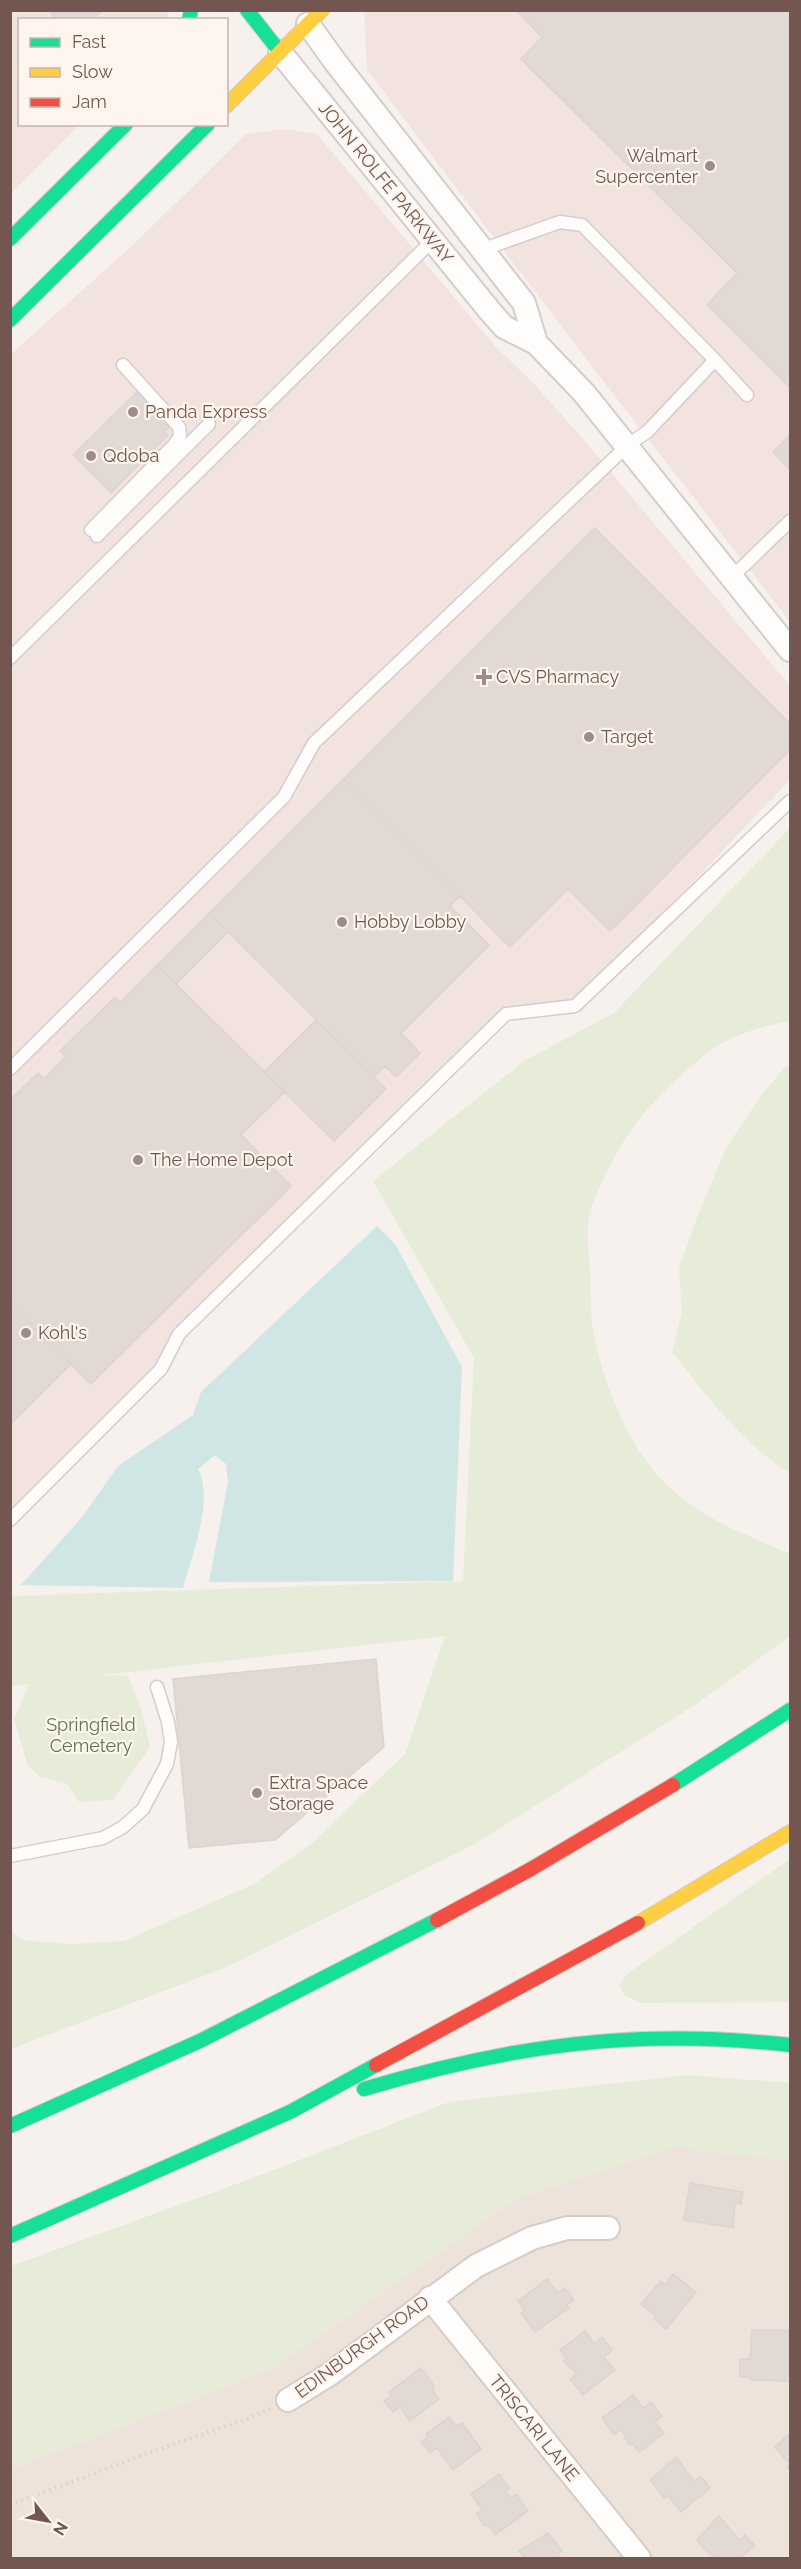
<svg xmlns="http://www.w3.org/2000/svg" width="801" height="2569" font-family="Raleway,sans-serif">
<style>
.residential{fill:#eee3da}
.commercial{fill:#f3e3de}
.green{fill:#e6ecd8}
.water{fill:#cfe6e5}
.building{fill:#e2d9d4;stroke:#ded4cf;stroke-width:1.5}
.lines{fill:none;stroke-linecap:round;stroke-linejoin:round}
.lane-casing{stroke:#d4cdc9;stroke-width:15}
.street-casing{stroke:#d4cdc9;stroke-width:26}
.fast-casing{stroke:#d5cbc7;stroke-width:16}
.slow-casing{stroke:#d5cbc7;stroke-width:16}
.jam-casing{stroke:#d5cbc7;stroke-width:16}
.path{stroke:#d9d1cf;stroke-width:4;stroke-dasharray:1.5 4.5;stroke-linecap:butt}
.lane{stroke:#fefdfc;stroke-width:12}
.street{stroke:#fefdfc;stroke-width:22}
.fast{stroke:#16e098;stroke-width:14}
.slow{stroke:#ffcf43;stroke-width:14}
.jam{stroke:#f24e42;stroke-width:14}
.poi-dot{fill:#a08c86;stroke:#fdf5ee;stroke-width:2}
.labels{text-anchor:middle;stroke-width:4.5;stroke-linejoin:round;paint-order:stroke}
.poi-label{font-size:18px;fill:#72564f;stroke:#fdf5ee;text-anchor:start}
.street-label{font-size:18px;fill:#72564f;stroke:#fdf5ee}
.park-label{font-size:18px;fill:#5c7748;stroke:#fdf5ee}
</style>
<rect width="100%" height="100%" fill="#f6f1ec"/>
<path class="residential" d="M 674,2147 L 790,2161 L 790,2558 L 11,2558 L 11,2469 L 272,2369 L 517,2198 Z"/>
<path class="commercial" d="M 364,10 L 790,11 L 790,622 L 577,347 L 367,70 Z
M 11,11 L 169,11 L 168,19 L 20,20 L 20,124 L 79,125 L 11,194 Z
M 285,129 L 317,134 L 494,345 L 535,385 L 579,434 L 790,686 L 790,780 L 575,1006 L 506,1014 L 179,1334 L 161,1369 L 10,1520 L 10,355 L 135,243 L 246,134 Z"/>
<path class="green" d="M 790,828 L 790,1021 C 765,1025 736,1034 714,1048 C 693,1062 652,1103 636,1123 C 621,1142 594,1193 589,1216 C 586,1232 589,1254 590,1270 C 591,1290 590,1310 593,1329 C 601,1377 626,1441 659,1477 C 693,1515 744,1534 790,1554 L 790,1636 L 695,1705 L 473,1845 L 227,1967 L 11,2049 L 11,1931 L 22,1940 L 70,1944 L 124,1941 L 254,1884 L 310,1845 L 405,1754 L 445,1636 L 102,1675 L 128,1676 L 141,1708 L 150,1747 L 113,1800 L 79,1802 L 66,1783 L 40,1777 L 28,1766 L 14,1719 L 29,1684 L 11,1686 L 11,1596 L 463,1581 L 474,1358 L 373,1181 L 524,1061 L 614,1013 Z
M 790,1065 L 790,1473 C 741,1443 708,1397 672,1352 L 682,1312 L 679,1269 L 696,1220 L 726,1148 L 760,1097 L 783,1069 Z
M 790,1859 L 790,2002 L 641,2003 L 624,1995 L 619,1985 L 627,1974 Z
M 688,2075 L 790,2083 L 790,2161 L 674,2147 L 517,2198 L 272,2369 L 11,2469 L 11,2266 L 266,2173 L 449,2102 Z"/>
<path class="water" d="M 377,1226 L 395,1244 L 462,1367 L 453,1581 L 209,1582 L 228,1482 L 226,1464 L 215,1455 L 198,1469 C 214,1499 192,1556 183,1588 L 21,1585 L 83,1516 L 118,1466 L 193,1415 L 201,1392 Z"/>
<path class="building" d="M 49,10 L 103,10 L 92,20 L 56,20 Z
M 516,10 L 790,10 L 790,388 L 707,305 L 737,273 L 521,59 L 542,37 Z
M 137,392 L 152,404 L 150,405 L 170,426 L 164,432 L 168,435 L 111,493 L 73,455 Z
M 790,435 L 790,470 L 773,452 Z
M 595,528 L 790,724 L 790,750 L 610,931 L 568,889 L 510,947 L 344,779 Z
M 344,779 L 460,896 L 450,906 L 489,945 L 401,1033 L 420,1053 L 396,1077 L 385,1066 L 374,1077 L 209,913 Z
M 209,913 L 228,932 L 176,984 L 157,965 Z
M 157,965 L 285,1092 L 241,1135 L 291,1186 L 91,1384 L 10,1302 L 10,1100 L 38,1073 L 44,1079 L 66,1057 L 60,1051 L 115,997 L 120,1003 Z
M 316,1020 L 386,1089 L 334,1141 L 264,1072 Z
M 10,1302 L 71,1364 L 10,1425 Z
M 376,1659 L 384,1747 L 275,1840 L 189,1848 L 173,1679 Z
M 690,2183 L 743,2192 L 741,2204 L 735,2203 L 733,2228 L 684,2220 Z
M 673,2274 L 696,2292 L 666,2329 L 654,2319 L 656,2316 L 641,2304 L 661,2281 L 665,2285 Z
M 547,2279 L 558,2293 L 565,2288 L 574,2300 L 566,2305 L 569,2308 L 535,2332 L 521,2313 L 525,2311 L 518,2301 Z
M 752,2330 L 788,2330 L 788,2336 L 790,2336 L 790,2357 L 789,2357 L 790,2381 L 750,2380 L 750,2377 L 740,2377 L 740,2359 L 750,2359 Z
M 585,2331 L 594,2343 L 602,2337 L 612,2350 L 604,2357 L 615,2370 L 583,2395 L 570,2379 L 577,2374 L 564,2361 L 567,2359 L 560,2350 Z
M 421,2368 L 435,2387 L 432,2390 L 439,2399 L 410,2421 L 400,2407 L 393,2412 L 384,2401 L 391,2396 L 389,2392 Z
M 633,2395 L 643,2408 L 651,2402 L 662,2416 L 655,2422 L 664,2433 L 639,2452 L 632,2443 L 629,2445 L 621,2429 L 614,2435 L 602,2418 Z
M 449,2417 L 456,2426 L 462,2423 L 481,2449 L 453,2470 L 437,2448 L 430,2453 L 421,2442 L 428,2437 L 426,2434 Z
M 790,2433 L 790,2470 L 787,2467 L 790,2464 L 775,2447 Z
M 676,2457 L 694,2481 L 701,2476 L 710,2488 L 681,2512 L 668,2495 L 664,2498 L 650,2480 Z
M 499,2474 L 509,2488 L 505,2491 L 511,2498 L 516,2494 L 528,2511 L 495,2535 L 488,2524 L 485,2526 L 476,2514 L 482,2510 L 471,2494 Z
M 719,2516 L 739,2540 L 745,2535 L 755,2546 L 740,2558 L 710,2558 L 714,2555 L 712,2553 L 710,2555 L 697,2540 Z
M 548,2533 L 562,2551 L 557,2554 L 561,2558 L 525,2558 L 519,2551 Z"/>
<g class="lines">
<defs>
<path id="lane" d="M 484,249 L 560,222 L 582,225 L 715,360 L 747,395
M 91,530 L 174,445 L 180,436 L 179,427 L 123,365
M 97,536 L 209,424
M 732,577 L 790,521
M 10,658 L 432,241
M 10,1069 L 284,797 L 314,743 L 627,446 L 648,431 L 715,360
M 10,1520 L 161,1369 L 179,1334 L 506,1014 L 575,1006 L 790,801
M 10,1856 L 103,1838 L 123,1827 L 143,1809 L 167,1764 L 171,1742 L 168,1722 L 157,1687"/>
<path id="street" d="M 308,24 L 336,63 L 524,303 L 536,343
M 280,52 L 489,310 L 504,327 L 536,343 L 584,393 L 790,650
M 430,2298 L 639,2558
M 288,2400 L 330,2374 L 476,2266 L 532,2238 L 567,2228 L 608,2228"/>
<path id="fast" d="M 247,10 L 280,52
M 189,20 L 191,10
M 10,239 L 126,124
M 10,320 L 208,124
M 673,1785 L 790,1710
M 364,2089 C 512,2045 636,2028 790,2045
M 10,2126 L 200,2041 L 437,1920
M 10,2236 L 290,2112 L 376,2065"/>
<path id="slow" d="M 226,106 L 322,10
M 638,1923 L 790,1832"/>
<path id="jam" d="M 437,1920 L 531,1869 L 673,1785
M 376,2065 L 638,1923"/>
</defs>
<use href="#lane" class="lane-casing"/>
<use href="#street" class="street-casing"/>
<use href="#fast" class="fast-casing"/>
<use href="#slow" class="slow-casing"/>
<use href="#jam" class="jam-casing"/>
<path class="path" d="M 10,2505 L 151,2452 L 247,2419 L 271,2408"/>
<use href="#lane" class="lane"/>
<use href="#street" class="street"/>
<use href="#fast" class="fast"/>
<use href="#slow" class="slow"/>
<use href="#jam" class="jam"/>
</g>
<g class="poi-dot">
<circle cx="710" cy="166" r="6"/>
<circle cx="133" cy="412" r="6"/>
<circle cx="91" cy="456" r="6"/>
<path d="M481 668h6v6h6v6h-6v6h-6v-6h-6v-6h6z"/>
<circle cx="589" cy="737" r="6"/>
<circle cx="342" cy="922" r="6"/>
<circle cx="138" cy="1160" r="6"/>
<circle cx="26" cy="1333" r="6"/>
<circle cx="257" cy="1793" r="6"/>
</g>
<g class="labels">
<g class="poi-label">
<text x="698" y="162" text-anchor="end">Walmart<tspan x="698" dy="21">Supercenter</tspan></text>
<text x="145" y="418">Panda Express</text>
<text x="103" y="462">Qdoba</text>
<text x="496" y="683">CVS Pharmacy</text>
<text x="601" y="743">Target</text>
<text x="354" y="928">Hobby Lobby</text>
<text x="150" y="1166">The Home Depot</text>
<text x="38" y="1339">Kohl's</text>
<text x="269" y="1789">Extra Space<tspan x="269" dy="21">Storage</tspan></text>
</g>
<g class="street-label">
<text transform="translate(386 183) rotate(51)" y="6">JOHN ROLFE PARKWAY</text>
<text transform="translate(362 2347) rotate(-36)" y="6">EDINBURGH ROAD</text>
<text transform="translate(534 2428) rotate(51)" y="6">TRISCARI LANE</text>
</g>
<g class="park-label">
<text x="91" y="1731">Springfield<tspan x="91" dy="21">Cemetery</tspan></text>
</g>
</g>
<rect width="801" height="2569" fill="none" stroke="#72564f" stroke-width="24"/>
<rect x="18" y="18" width="210" height="108" fill="#fdf5ee" stroke="#c5b5ae" stroke-width="1.5"/>
<rect x="30" y="38" width="30" height="9" fill="#16e098" stroke="#c5b5ae" stroke-width="1.5"/>
<text x="72" y="48" font-size="18" fill="#72564f">Fast</text>
<rect x="30" y="68" width="30" height="9" fill="#ffcf43" stroke="#c5b5ae" stroke-width="1.5"/>
<text x="72" y="78" font-size="18" fill="#72564f">Slow</text>
<rect x="30" y="98" width="30" height="9" fill="#f24e42" stroke="#c5b5ae" stroke-width="1.5"/>
<text x="72" y="108" font-size="18" fill="#72564f">Jam</text>
<g transform="translate(48 2521) rotate(121)" stroke="#fdf5ee" stroke-width="4.5" paint-order="stroke">
<path d="M0-4.5L10 22L0 15L-10 22Z" fill="#72564f"/>
<text y="-9" font-size="16" font-weight="bold" text-anchor="middle" fill="#72564f">N</text>
</g>
</svg>
